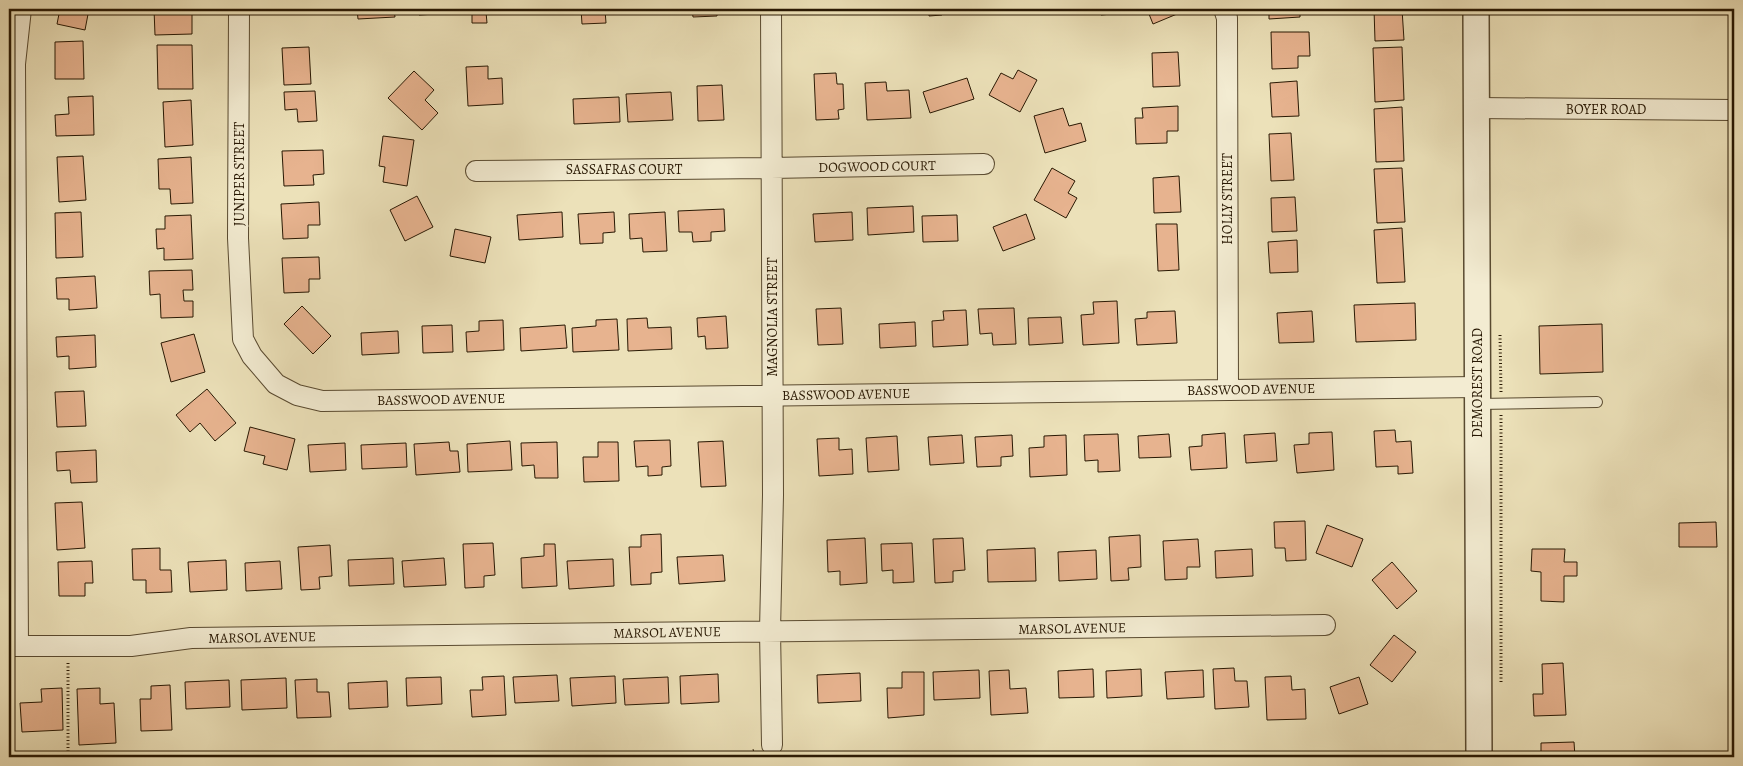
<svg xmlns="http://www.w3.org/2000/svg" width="1743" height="766" font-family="Alegreya,serif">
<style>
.building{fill:#e7b38f;stroke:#281803}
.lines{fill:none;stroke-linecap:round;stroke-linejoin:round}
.service-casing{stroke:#594a30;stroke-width:12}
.minor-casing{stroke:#594a30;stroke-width:22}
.tertiary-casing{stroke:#594a30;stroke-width:28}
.path{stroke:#281803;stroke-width:3;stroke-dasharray:1 2.5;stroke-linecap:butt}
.service{stroke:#f3ecd2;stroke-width:10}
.minor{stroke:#f3ecd2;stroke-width:20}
.tertiary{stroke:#f3ecd2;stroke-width:25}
.labels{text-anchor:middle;stroke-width:5;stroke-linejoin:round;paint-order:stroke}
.street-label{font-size:14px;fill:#281803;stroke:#f3ecd2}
</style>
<rect width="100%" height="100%" fill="#ece1b9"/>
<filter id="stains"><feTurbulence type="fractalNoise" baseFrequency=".004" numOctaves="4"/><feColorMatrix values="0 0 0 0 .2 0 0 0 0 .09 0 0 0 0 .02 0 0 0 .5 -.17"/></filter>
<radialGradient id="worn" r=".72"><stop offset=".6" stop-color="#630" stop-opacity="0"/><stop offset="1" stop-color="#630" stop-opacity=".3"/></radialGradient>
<path class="building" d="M 60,9 L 89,9 L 85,30 L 57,24 Z
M 154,9 L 181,9 L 181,14 L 192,13 L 192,34 L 155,35 Z
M 295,9 L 341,9 L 341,11 L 296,14 Z
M 357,9 L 394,9 L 395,17 L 358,19 Z
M 418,9 L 454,9 L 454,13 L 419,15 Z
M 472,9 L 507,9 L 507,11 L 486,12 L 487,23 L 472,23 Z
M 525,9 L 561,9 L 561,12 L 526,14 Z
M 581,9 L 617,9 L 605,10 L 606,23 L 582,24 Z
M 632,9 L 659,9 L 659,12 L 633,13 Z
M 692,9 L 717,9 L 717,16 L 693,17 Z
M 866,9 L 903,9 L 904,12 L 867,14 Z
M 929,9 L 942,9 L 942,15 L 929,16 Z
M 1100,9 L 1112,9 L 1112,14 L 1101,15 Z
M 1147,9 L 1175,9 L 1177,14 L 1153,24 Z
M 1269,9 L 1300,9 L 1300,17 L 1269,19 Z
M 1374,9 L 1402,9 L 1404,40 L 1375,41 Z
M 1271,32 L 1309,32 L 1310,56 L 1298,56 L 1298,68 L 1272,69 Z
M 83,41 L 84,79 L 55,79 L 55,42 Z
M 157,45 L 192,45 L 193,89 L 158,89 Z
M 309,47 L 311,84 L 284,85 L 282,48 Z
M 1402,47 L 1404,100 L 1375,102 L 1373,48 Z
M 1178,52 L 1180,86 L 1153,87 L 1152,53 Z
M 488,66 L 488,79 L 502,78 L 503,104 L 468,106 L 466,67 Z
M 1018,70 L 1037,80 L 1020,112 L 989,95 L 1001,73 L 1013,79 Z
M 414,71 L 434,90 L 425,100 L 438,113 L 422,130 L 388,98 Z
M 836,73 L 837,84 L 843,84 L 844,109 L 838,110 L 839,119 L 816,120 L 814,74 Z
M 967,78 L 974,99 L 930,113 L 923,92 Z
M 1297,81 L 1299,116 L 1272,117 L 1270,83 Z
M 886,82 L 887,91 L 909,90 L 911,118 L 867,120 L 865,83 Z
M 722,85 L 724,120 L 698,121 L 697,86 Z
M 315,91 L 317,121 L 298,122 L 297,109 L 285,110 L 284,92 Z
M 671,92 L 673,120 L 628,122 L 626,94 Z
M 93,96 L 94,135 L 56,136 L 55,115 L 69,114 L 68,97 Z
M 619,97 L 620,122 L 574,124 L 573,99 Z
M 191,100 L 193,145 L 165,147 L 163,102 Z
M 1178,106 L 1178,131 L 1167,131 L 1167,143 L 1136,144 L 1135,118 L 1143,118 L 1142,108 Z
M 1402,107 L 1404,161 L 1376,162 L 1374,109 Z
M 1063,108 L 1069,126 L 1081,123 L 1086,141 L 1045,153 L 1034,116 Z
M 1291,133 L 1294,180 L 1271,181 L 1269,134 Z
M 383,136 L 414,140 L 407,186 L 383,182 L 385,167 L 379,166 Z
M 323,150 L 324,174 L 313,175 L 314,185 L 284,186 L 282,151 Z
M 83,156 L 86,200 L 59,202 L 57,157 Z
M 191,157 L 193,203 L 171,204 L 170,189 L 159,189 L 158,159 Z
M 1052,168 L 1075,181 L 1068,193 L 1077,198 L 1066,218 L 1034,200 Z
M 1402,168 L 1405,222 L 1377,223 L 1374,169 Z
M 1179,176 L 1181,212 L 1154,213 L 1153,178 Z
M 417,196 L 433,227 L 405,241 L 390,210 Z
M 1295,197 L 1297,231 L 1272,232 L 1271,198 Z
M 319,202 L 320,225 L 308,225 L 308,238 L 283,239 L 281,204 Z
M 913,206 L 914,232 L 868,235 L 867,208 Z
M 724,209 L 725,231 L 711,232 L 711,241 L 693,242 L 692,232 L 679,232 L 678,211 Z
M 81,212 L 83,257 L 56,258 L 55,213 Z
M 562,212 L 563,237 L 519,240 L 517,215 Z
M 614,212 L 615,232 L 603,233 L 603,243 L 580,244 L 578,214 Z
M 665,212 L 667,251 L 643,252 L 642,238 L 630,239 L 629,214 Z
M 852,212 L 853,240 L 815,242 L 813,214 Z
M 1026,214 L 1035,239 L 1003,251 L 993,227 Z
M 191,215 L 193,259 L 164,260 L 164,248 L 157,249 L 156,229 L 165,229 L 165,216 Z
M 957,215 L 958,241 L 923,242 L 922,216 Z
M 1156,224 L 1177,224 L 1179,270 L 1158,271 Z
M 1402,228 L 1405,282 L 1377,283 L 1374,230 Z
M 455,229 L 491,237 L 485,263 L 450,256 Z
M 1297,240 L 1298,272 L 1270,273 L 1268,242 Z
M 319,257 L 320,279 L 309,279 L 309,292 L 284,293 L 282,258 Z
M 192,270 L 193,290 L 183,290 L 184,301 L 193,301 L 193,317 L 161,318 L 160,294 L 150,295 L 149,271 Z
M 95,276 L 97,308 L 69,310 L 69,299 L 57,299 L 56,278 Z
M 1117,301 L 1119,343 L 1083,345 L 1081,315 L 1094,314 L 1093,302 Z
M 1415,303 L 1416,340 L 1356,342 L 1354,305 Z
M 302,306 L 331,336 L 313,354 L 284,324 Z
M 841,308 L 843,344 L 818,345 L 816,309 Z
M 1014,308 L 1016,344 L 993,345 L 992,333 L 980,334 L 978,309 Z
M 966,310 L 968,345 L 933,347 L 932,321 L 944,320 L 943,311 Z
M 1175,311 L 1177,343 L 1137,345 L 1135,319 L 1147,318 L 1147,312 Z
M 1312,311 L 1314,342 L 1279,343 L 1277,313 Z
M 726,316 L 728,348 L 706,349 L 705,336 L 698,337 L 697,318 Z
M 1061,317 L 1063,343 L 1029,345 L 1028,318 Z
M 647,318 L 648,328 L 671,327 L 672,349 L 628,351 L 627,319 Z
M 617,319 L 619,350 L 573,352 L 572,328 L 596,326 L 596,320 Z
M 503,320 L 504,350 L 467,352 L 466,332 L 479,331 L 479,321 Z
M 915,322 L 916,346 L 880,348 L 879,324 Z
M 1602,324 L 1603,372 L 1540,374 L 1539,326 Z
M 452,325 L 453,352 L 423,353 L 422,326 Z
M 565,325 L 567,348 L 521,351 L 520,328 Z
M 398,331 L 399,353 L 362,355 L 361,333 Z
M 194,334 L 205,372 L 171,382 L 161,343 Z
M 95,335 L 96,367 L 69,369 L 69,356 L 57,357 L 56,337 Z
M 207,389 L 236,423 L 215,441 L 200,423 L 190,432 L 176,415 Z
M 84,391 L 86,426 L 57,427 L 55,392 Z
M 250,427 L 295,439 L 287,470 L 263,464 L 265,456 L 244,451 Z
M 1395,430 L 1396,442 L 1411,441 L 1413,473 L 1398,474 L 1398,466 L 1376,467 L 1374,431 Z
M 1332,432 L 1334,470 L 1297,473 L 1294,445 L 1309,444 L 1309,433 Z
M 1225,433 L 1227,468 L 1191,470 L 1189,447 L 1202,446 L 1202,435 Z
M 1275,433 L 1277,461 L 1246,463 L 1244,435 Z
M 1118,434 L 1120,471 L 1098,472 L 1098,460 L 1085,461 L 1084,435 Z
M 1169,434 L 1171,457 L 1139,458 L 1138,436 Z
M 962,435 L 964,463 L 930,465 L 928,437 Z
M 1012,435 L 1013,456 L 1001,457 L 1001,466 L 977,467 L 975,437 Z
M 1066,435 L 1067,475 L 1030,477 L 1029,448 L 1044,447 L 1044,436 Z
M 897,436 L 899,470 L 868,472 L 866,438 Z
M 839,438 L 839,450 L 852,449 L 853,474 L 819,476 L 817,439 Z
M 670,440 L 671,466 L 662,467 L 662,475 L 648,476 L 648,466 L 636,467 L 634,441 Z
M 510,441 L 512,470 L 468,472 L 467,444 Z
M 723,441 L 726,486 L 701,487 L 698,442 Z
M 449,442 L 450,451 L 458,451 L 460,472 L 416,475 L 414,444 Z
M 557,442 L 558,478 L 535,478 L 534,465 L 522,466 L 521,443 Z
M 598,442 L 618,442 L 619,481 L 584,482 L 583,457 L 598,457 Z
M 345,443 L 346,470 L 310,472 L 308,445 Z
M 406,443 L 407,467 L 362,469 L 361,445 Z
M 96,450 L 97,482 L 71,483 L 70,470 L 57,471 L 56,452 Z
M 82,502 L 85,548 L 57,550 L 55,503 Z
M 1305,521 L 1306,560 L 1286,561 L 1285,548 L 1275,548 L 1274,522 Z
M 1716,522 L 1717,547 L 1679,547 L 1679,523 Z
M 1327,525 L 1363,539 L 1352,567 L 1316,553 Z
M 661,534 L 662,572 L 651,573 L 651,584 L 631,585 L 629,547 L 641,547 L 641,535 Z
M 1140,535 L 1141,567 L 1128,568 L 1129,580 L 1111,581 L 1109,537 Z
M 865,538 L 867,583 L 840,585 L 840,571 L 828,572 L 827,540 Z
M 963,538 L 965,570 L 953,571 L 953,582 L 935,583 L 933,539 Z
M 1198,539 L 1200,567 L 1187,567 L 1187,579 L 1165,580 L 1163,541 Z
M 493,543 L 495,575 L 484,576 L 484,587 L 465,588 L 463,544 Z
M 912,543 L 914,582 L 893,583 L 893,570 L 882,571 L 881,544 Z
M 544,544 L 555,544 L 557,586 L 522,588 L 521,558 L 544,556 Z
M 330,545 L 332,576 L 319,577 L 320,589 L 301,590 L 298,547 Z
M 160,548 L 160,570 L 171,570 L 172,592 L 146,593 L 146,580 L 133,580 L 132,549 Z
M 1035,548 L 1036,581 L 988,582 L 987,550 Z
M 1252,549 L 1253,576 L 1216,578 L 1215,551 Z
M 1532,549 L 1565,549 L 1564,562 L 1577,562 L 1577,576 L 1564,576 L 1564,602 L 1541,601 L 1541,572 L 1531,571 Z
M 1096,550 L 1097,579 L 1059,581 L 1058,552 Z
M 723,555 L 725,581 L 679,584 L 677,557 Z
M 393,558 L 394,584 L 349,586 L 348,560 Z
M 444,558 L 446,585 L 404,587 L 402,561 Z
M 613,559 L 614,586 L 569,589 L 567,561 Z
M 226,560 L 227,590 L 190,592 L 188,562 Z
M 92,561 L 93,583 L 85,583 L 85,596 L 59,596 L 58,562 Z
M 280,561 L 282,589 L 246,591 L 245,563 Z
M 1392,562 L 1417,591 L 1397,609 L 1372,580 Z
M 1394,635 L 1416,652 L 1392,682 L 1370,665 Z
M 1563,663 L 1566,715 L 1534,716 L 1533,694 L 1543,694 L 1542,664 Z
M 1234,668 L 1235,681 L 1247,681 L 1249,707 L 1215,709 L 1213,669 Z
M 1093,669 L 1094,697 L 1059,698 L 1058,671 Z
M 1141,669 L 1142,696 L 1107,698 L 1106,671 Z
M 979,670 L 980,698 L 934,700 L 933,672 Z
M 1009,670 L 1010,689 L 1026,688 L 1028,713 L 991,715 L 989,671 Z
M 1203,670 L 1204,697 L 1167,699 L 1165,672 Z
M 902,672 L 924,672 L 924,715 L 888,718 L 887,688 L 902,688 Z
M 860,673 L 861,701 L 818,703 L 817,675 Z
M 718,674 L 719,702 L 681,704 L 680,676 Z
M 557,675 L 559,701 L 515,703 L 513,677 Z
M 504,676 L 506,715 L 472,717 L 470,690 L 483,690 L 482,677 Z
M 615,676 L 616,703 L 572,706 L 570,678 Z
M 1291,676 L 1292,690 L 1305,689 L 1306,719 L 1267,720 L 1265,677 Z
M 441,677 L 442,704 L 407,706 L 406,678 Z
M 668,677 L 669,703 L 625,705 L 623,679 Z
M 1359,677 L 1368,704 L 1339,714 L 1330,687 Z
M 286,678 L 287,708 L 242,710 L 241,680 Z
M 317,679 L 317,692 L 329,692 L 331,717 L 297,718 L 295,680 Z
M 229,680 L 230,707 L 186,709 L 185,682 Z
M 387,681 L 388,707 L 349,709 L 348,683 Z
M 170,685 L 172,730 L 141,731 L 140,699 L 151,699 L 151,686 Z
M 62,688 L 63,730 L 22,732 L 20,703 L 42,702 L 41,689 Z
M 100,688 L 100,704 L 114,703 L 116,743 L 79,745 L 77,689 Z
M 9,689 L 11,689 L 11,718 L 9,718 Z
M 1574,742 L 1575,757 L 1541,757 L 1541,743 Z"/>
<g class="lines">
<defs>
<path id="service" d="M 1478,404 L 1597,402"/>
<path id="minor" d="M 239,9 L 238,238 L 243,339 L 252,356 L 276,384 L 297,395 L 322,401 L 1477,387
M 771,9 L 773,495 L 770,631 L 772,745
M 1224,9 L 1227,18 L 1228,389
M 1477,108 L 1734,110
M 476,171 L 771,168 L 984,164
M 9,646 L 131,646 L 191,638 L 1325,625
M 18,646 L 15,64 L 21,9"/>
<path id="tertiary" d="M 1476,9 L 1479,757"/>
</defs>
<use href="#service" class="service-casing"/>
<use href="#minor" class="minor-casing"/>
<use href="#tertiary" class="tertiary-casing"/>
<path class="path" d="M 1500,335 L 1501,392
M 1501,415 L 1501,684
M 68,663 L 68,751 L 70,757
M 753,757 L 752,751 L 756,750"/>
<use href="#service" class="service"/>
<use href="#minor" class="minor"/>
<use href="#tertiary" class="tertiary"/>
</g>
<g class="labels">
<g class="street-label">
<text x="1606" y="114">BOYER ROAD</text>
<text transform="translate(877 166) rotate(-1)" y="5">DOGWOOD COURT</text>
<text x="624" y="174">SASSAFRAS COURT</text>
<text transform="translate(239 174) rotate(-90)" y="5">JUNIPER STREET</text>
<text transform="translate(1227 199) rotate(-90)" y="5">HOLLY STREET</text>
<text transform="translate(772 317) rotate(-90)" y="5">MAGNOLIA STREET</text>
<text transform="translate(1477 383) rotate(-90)" y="5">DEMOREST ROAD</text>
<text transform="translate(1251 389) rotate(-1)" y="5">BASSWOOD AVENUE</text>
<text transform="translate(846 394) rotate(-1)" y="5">BASSWOOD AVENUE</text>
<text transform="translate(441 399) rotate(-1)" y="5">BASSWOOD AVENUE</text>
<text transform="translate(1072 628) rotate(-1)" y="5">MARSOL AVENUE</text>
<text transform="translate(667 632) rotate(-1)" y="5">MARSOL AVENUE</text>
<text transform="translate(262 637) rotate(-1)" y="5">MARSOL AVENUE</text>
</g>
</g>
<rect width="1743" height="766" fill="none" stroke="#ece1b9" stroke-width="30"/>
<rect x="10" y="10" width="1723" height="746" fill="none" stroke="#281803" stroke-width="2.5"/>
<rect x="15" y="15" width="1713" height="736" fill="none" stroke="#281803"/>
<rect width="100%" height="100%" filter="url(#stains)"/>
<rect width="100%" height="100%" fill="url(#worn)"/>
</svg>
